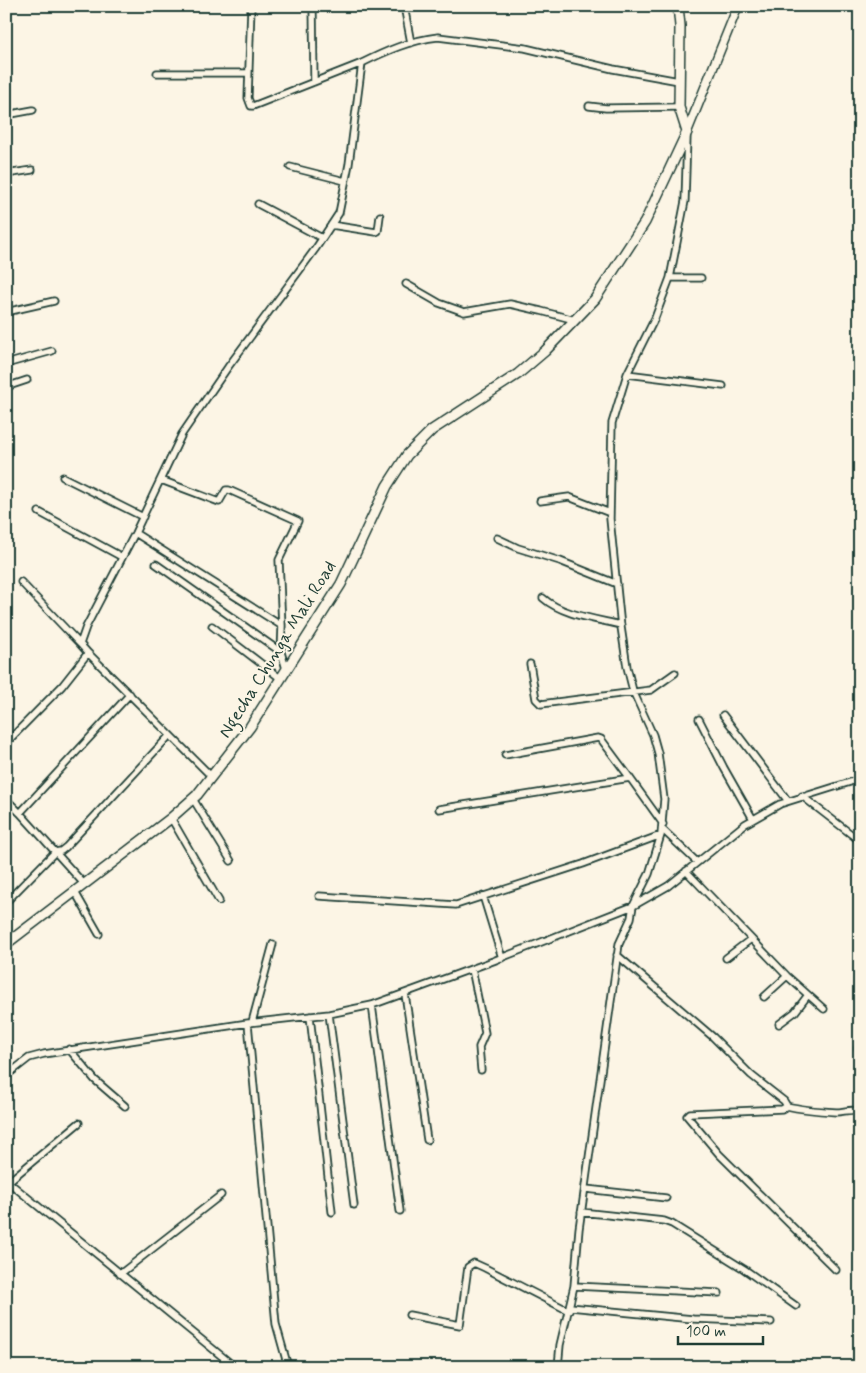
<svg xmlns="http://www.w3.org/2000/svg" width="866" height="1373" font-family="Mynerve,sans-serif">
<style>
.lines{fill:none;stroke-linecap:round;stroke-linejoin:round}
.minor-casing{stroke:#1f3d34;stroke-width:9}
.tertiary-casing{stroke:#1f3d34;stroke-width:11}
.primary-casing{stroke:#1f3d34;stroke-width:12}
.minor{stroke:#fcf5e5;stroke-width:5.5}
.tertiary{stroke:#fcf5e5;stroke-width:8}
.primary{stroke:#fcf5e5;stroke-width:9}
.labels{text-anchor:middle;stroke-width:4;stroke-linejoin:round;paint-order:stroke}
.street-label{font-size:18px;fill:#1f3d34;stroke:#fcf5e5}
</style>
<rect width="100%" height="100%" fill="#fcf5e5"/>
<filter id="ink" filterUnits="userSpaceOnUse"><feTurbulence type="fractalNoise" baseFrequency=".02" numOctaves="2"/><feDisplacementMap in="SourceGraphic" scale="10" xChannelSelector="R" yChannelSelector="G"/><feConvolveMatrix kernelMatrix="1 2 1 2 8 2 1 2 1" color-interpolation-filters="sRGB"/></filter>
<g filter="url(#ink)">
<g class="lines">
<defs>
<path id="minor" d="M 251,6 L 248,98 L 251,106 L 253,106 L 362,63
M 313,6 L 314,82
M 404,6 L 411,43
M 157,73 L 248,73
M 589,106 L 606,108 L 679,107
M 6,115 L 33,110
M 290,167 L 345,181
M 6,174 L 32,170
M 258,204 L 322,238
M 331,225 L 376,232 L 378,231 L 380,216
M 670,278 L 701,278
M 406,284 L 439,303 L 464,312 L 510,304 L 541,311 L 575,320
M 6,312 L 54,301
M 6,364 L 52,351
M 627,374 L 723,386
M 6,387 L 27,380
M 63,477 L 143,517
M 161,480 L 219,502 L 226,490 L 229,490 L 298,521 L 279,560 L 282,626
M 540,501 L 569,497 L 610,513
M 39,512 L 122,557
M 135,533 L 282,626 L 281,652 L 286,669
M 497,538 L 518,548 L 560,561 L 617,584
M 156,564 L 281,652
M 21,582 L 80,644
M 543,598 C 562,615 596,619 621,625
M 212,626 L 280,678
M 88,653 L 80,644 L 86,627 L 135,533 L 182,434 L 228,367 L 316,248 L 339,213 L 349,164 L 362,63 C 386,51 411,40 438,37 L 525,48 L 613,69 L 679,81
M 530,664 L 536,699 L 541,704 L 651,690 L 675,673
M 723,715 L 788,801
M 699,719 L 724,768 L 753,819
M 6,743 L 62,686 L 88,653 L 212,777
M 505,755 L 598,738 L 601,739 L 630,778
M 802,796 L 860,841
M 6,799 L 20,813 L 85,885
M 193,799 L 231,861
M 439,809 L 630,778 L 663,824
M 20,813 L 130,694
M 171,818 L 219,901
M 662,829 L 697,862
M 686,871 L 787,976 L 824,1009
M 75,892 L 99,934
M 319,896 L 456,905 L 583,864 L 661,835
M 483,896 L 502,958
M 6,902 L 55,852 L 61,851 L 66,847 L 170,735
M 617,955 L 713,1037 L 751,1075 L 784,1101 L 787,1106 C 803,1110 819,1111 836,1112 C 844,1112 853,1108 860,1112
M 726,958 L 751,939
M 472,969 L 485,1033 L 479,1047 L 481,1070
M 405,994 L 427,1140
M 764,997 L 787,976
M 372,1005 L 400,1211
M 329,1014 L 354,1205
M 310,1016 L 332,1212
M 252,1022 L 273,944
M 248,1023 L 276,1324 L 288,1367
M 779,1024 L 795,1012 L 808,995
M 858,1048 L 860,1050
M 69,1049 L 95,1080 L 125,1106
M 6,1076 L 29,1058 L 44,1054 L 248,1023 L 329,1014 L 372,1005 L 493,961 L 633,906 L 668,886 L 745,824 L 780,804 L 860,779
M 787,1106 L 782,1109 L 690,1113 L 687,1116 L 719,1154 L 836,1270
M 6,1180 L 235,1367
M 8,1182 L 79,1123
M 586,1189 L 666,1198
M 581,1212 L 664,1221 L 672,1224 L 744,1269 L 796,1306
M 120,1274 L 221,1195
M 574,1286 L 719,1293
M 570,1307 L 693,1319 L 771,1322
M 409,1315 L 460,1325 L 468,1267 L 474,1263 L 485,1268 L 569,1311
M 558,1367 L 560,1345 L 574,1286 L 579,1229 L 619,944 L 631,918 L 633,906 L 649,874 L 661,835 L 664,799 L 658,753 L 653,735 L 633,691 L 627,667 L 621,627 L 610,519 L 612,423 L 627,374 L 655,318 L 670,278 L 685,201 L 687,137"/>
<path id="tertiary" d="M 687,132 L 738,6"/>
<path id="primary" d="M 6,944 L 171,818 L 197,795 L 250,727 L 341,584 L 387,486 L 407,455 L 432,430 L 518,374 L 545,351 L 595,299 L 645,222 L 687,132 L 679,107 L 680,26 L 678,6"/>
</defs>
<use href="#minor" class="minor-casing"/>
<use href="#tertiary" class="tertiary-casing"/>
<use href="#primary" class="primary-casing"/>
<use href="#minor" class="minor"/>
<use href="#tertiary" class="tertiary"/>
<use href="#primary" class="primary"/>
</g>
</g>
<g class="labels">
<g class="street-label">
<text transform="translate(277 649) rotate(-58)" y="6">Ngecha Chunga Mali Road</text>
</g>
</g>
<rect width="866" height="1373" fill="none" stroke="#fcf5e5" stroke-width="25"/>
<rect x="12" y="12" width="841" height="1348" fill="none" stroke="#1f3d34" stroke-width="2" filter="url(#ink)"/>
<path d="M678 1336v8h85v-8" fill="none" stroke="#1f3d34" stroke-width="2.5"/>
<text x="686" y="1336" font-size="15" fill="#1f3d34" stroke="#fcf5e5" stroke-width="4" paint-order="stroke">100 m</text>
</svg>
